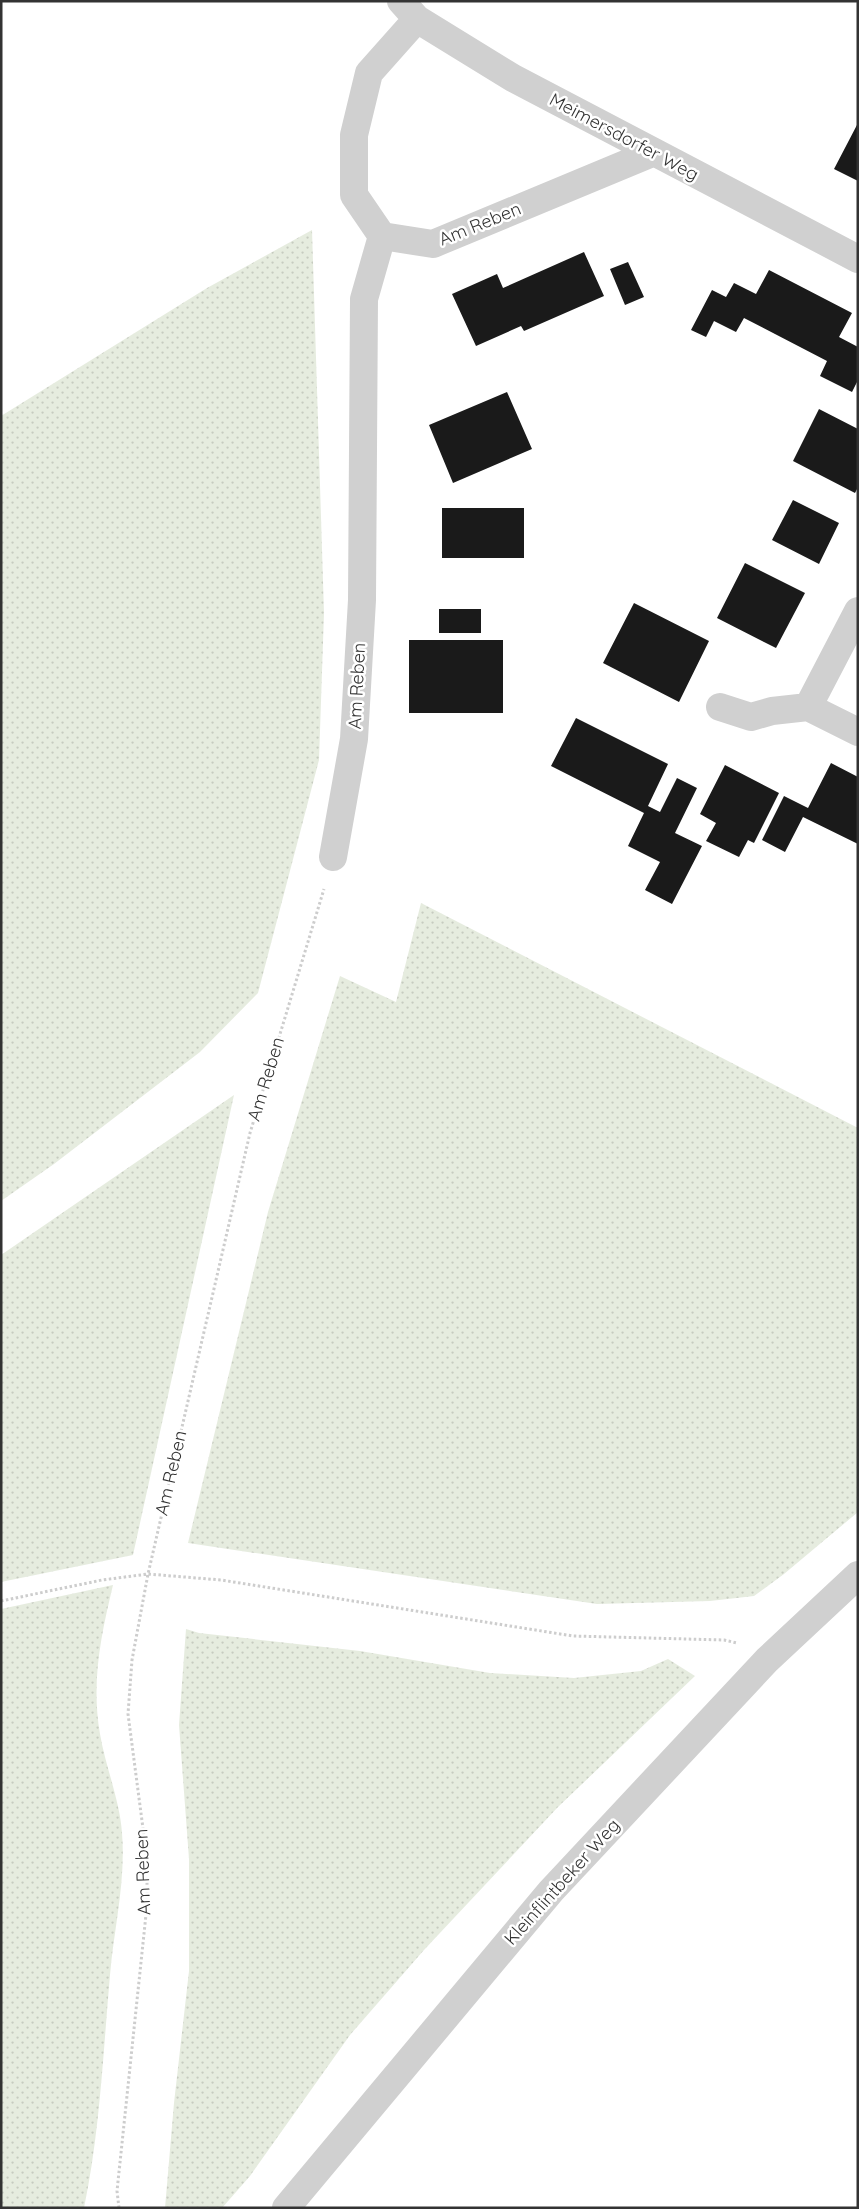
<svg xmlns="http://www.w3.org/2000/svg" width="859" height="2209" font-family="Quicksand,sans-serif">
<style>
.grass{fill:url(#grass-dots)}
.building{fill:#1a1a1a}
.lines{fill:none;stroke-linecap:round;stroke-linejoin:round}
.path{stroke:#cdcdcd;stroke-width:3;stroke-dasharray:2.5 2.5;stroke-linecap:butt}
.minor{stroke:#d0d0d0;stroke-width:28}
.labels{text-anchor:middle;stroke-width:5;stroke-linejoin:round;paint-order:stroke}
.street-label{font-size:18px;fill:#333;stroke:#fff}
</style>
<defs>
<pattern id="grass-dots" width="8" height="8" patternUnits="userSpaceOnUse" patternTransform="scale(1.25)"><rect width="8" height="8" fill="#e6ecdf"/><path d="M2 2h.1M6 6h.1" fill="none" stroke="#c6cbc0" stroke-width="1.8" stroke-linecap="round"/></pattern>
</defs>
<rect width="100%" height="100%" fill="#fff"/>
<path class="grass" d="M 312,230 L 324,613 L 319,760 L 258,993 L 200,1052 L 54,1164 L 1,1201 L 1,416 L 207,288 Z
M 421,903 L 858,1128 L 858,1512 L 784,1574 L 754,1596 L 710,1601 L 597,1604 L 188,1543 L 268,1212 L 340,976 L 396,1002 Z
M 234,1095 L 133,1555 L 1,1582 L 1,1255 Z
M 113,1585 C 101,1635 91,1682 100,1734 C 105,1765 120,1801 122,1833 C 126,1881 114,1928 110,1975 C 103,2054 100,2131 84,2208 L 1,2208 L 1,1609 Z
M 186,1629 L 199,1633 L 360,1651 L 490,1673 L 574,1678 L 641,1671 L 668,1659 L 695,1676 L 558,1807 L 424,1950 L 350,2035 L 250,2176 L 222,2208 L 165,2208 L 174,2103 L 189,1971 L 189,1859 L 179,1725 Z"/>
<path class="building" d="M 858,123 L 858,181 L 834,169 Z
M 584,252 L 604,296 L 524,331 L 521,326 L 476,346 L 452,294 L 497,274 L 503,288 Z
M 628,262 L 644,297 L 625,305 L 610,269 Z
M 769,270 L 852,313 L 839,337 L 858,347 L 858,380 L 852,392 L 820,376 L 827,361 L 744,318 L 736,332 L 714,321 L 706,337 L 691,330 L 712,290 L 726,297 L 734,283 L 756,294 Z
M 507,392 L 532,449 L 453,483 L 429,425 Z
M 819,409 L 858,429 L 858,487 L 855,493 L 793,461 Z
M 793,500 L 839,523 L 819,564 L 772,540 Z
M 442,508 L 524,508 L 524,558 L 442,558 Z
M 745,563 L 805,593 L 776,648 L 717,618 Z
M 634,603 L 709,641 L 679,702 L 603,663 Z
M 439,609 L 481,609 L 481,633 L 439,633 Z
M 409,640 L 503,640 L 503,713 L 409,713 Z
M 576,718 L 668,764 L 648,806 L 660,812 L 677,778 L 697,788 L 675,833 L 702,846 L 672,904 L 645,890 L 660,862 L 628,846 L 644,813 L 551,766 Z
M 831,763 L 858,777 L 858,844 L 803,817 L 785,852 L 762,840 L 784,796 L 808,808 Z
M 725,765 L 779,793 L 754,843 L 748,840 L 739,857 L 706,841 L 716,823 L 700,814 Z"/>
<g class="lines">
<path class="path" d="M 1,1601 L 102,1580 L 148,1574 L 221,1580 L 573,1636 L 724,1640 L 737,1643
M 119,2208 L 117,2191 L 147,1905 L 147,1859 L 128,1714 L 132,1660 L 148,1574 L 250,1133 L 324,889"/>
<path class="minor" d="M 401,1 L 417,19 L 513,78 L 858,259
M 382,236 L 433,244 L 652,153
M 382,236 L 354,195 L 354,135 L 369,73 L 417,19
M 858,611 L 808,707 L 858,732
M 720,707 L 751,717 L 772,711 L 808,707
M 333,857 L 354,739 L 362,600 L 364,299 L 382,236
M 286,2208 L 551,1891 L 767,1660 L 858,1575"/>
</g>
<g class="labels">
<g class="street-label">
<text transform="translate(624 137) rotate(28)" y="6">Meimersdorfer Weg</text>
<text transform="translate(480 224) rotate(-22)" y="6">Am Reben</text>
<text transform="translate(357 686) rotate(-87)" y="6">Am Reben</text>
<text transform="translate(266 1079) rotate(-73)" y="6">Am Reben</text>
<text transform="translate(171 1473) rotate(-77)" y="6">Am Reben</text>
<text transform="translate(143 1872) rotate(-92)" y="6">Am Reben</text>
<text transform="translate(562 1882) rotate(-48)" y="6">Kleinflintbeker Weg</text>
</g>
</g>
<rect width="859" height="2209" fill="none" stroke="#333333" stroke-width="5"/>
</svg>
